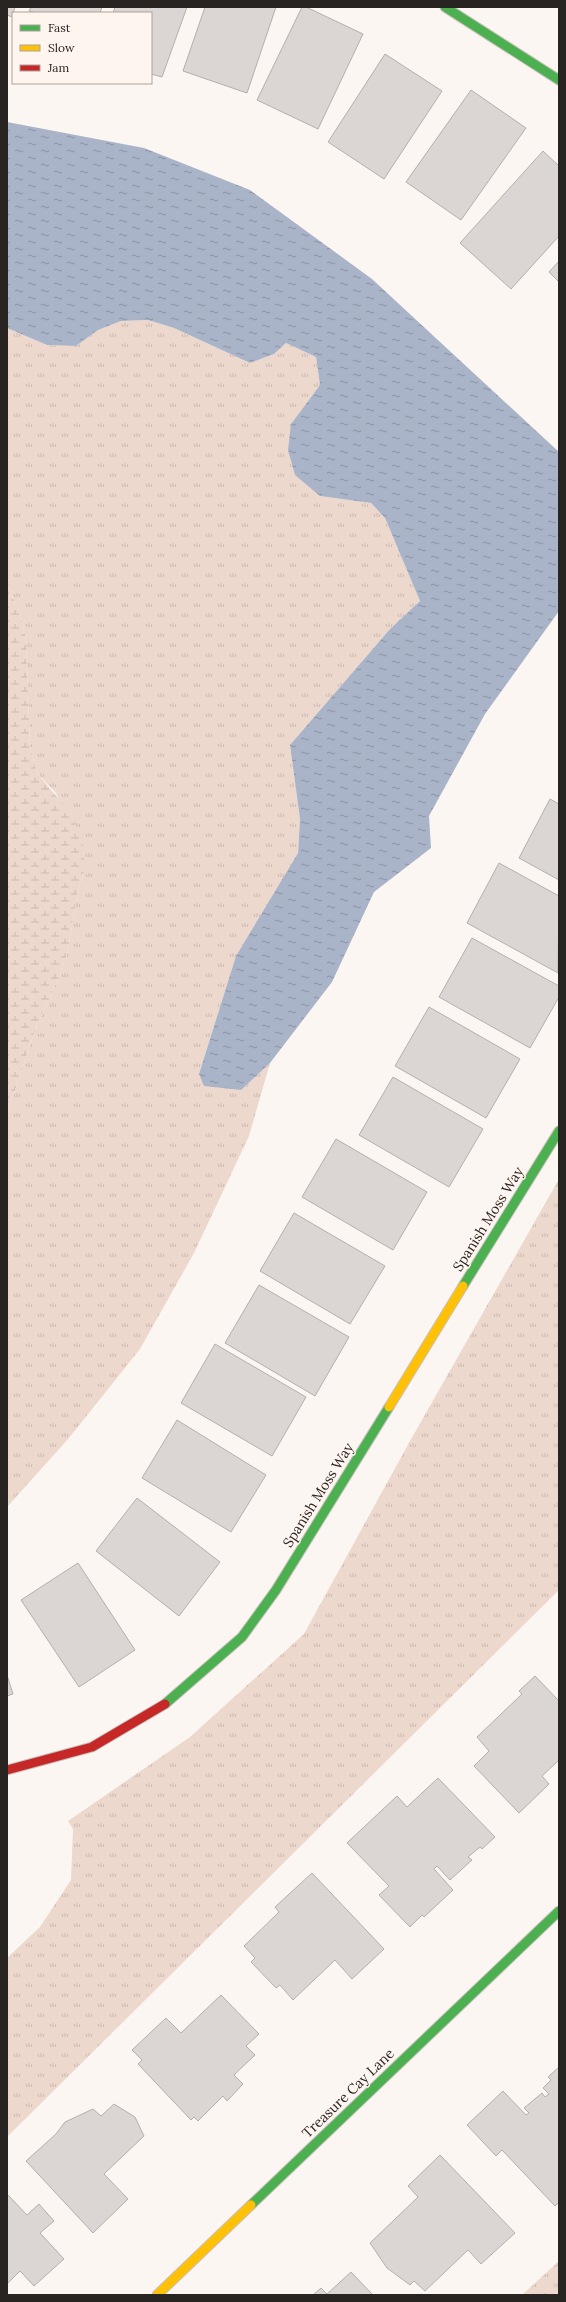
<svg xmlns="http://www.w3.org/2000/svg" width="566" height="2302" font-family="Lora,serif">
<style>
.grass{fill:url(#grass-tufts)}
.wetland{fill:url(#wetland-marsh)}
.water{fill:url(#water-ripples)}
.building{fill:#dbd6d3;stroke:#b3afac}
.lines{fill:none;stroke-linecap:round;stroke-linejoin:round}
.fast-casing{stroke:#c7c2bf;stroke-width:11}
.slow-casing{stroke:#c7c2bf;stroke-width:11}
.jam-casing{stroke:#c7c2bf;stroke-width:11}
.fast{stroke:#4caf50;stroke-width:9}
.slow{stroke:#ffc107;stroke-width:9}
.jam{stroke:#c62828;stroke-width:9}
.labels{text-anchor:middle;stroke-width:3;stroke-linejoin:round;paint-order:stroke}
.street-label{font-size:14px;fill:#282422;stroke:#fff5ef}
</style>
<defs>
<pattern id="grass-tufts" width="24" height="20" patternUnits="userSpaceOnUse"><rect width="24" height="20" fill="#edd8cd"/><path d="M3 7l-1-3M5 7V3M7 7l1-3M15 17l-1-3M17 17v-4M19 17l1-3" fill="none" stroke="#cbb9b0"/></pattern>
<pattern id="wetland-marsh" width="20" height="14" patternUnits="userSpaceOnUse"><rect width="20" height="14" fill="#edd8cd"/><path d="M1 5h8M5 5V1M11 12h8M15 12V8" fill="none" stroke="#cbb9b0"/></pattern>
<pattern id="water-ripples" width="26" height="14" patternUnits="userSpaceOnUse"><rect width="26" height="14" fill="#a9b4c9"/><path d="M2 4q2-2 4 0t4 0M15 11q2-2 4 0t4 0" fill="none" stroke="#8a92a3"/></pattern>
</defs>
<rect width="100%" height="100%" fill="#fcf6f2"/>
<path class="grass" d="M 148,320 L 174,328 L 250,363 L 274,354 L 286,343 L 316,357 L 320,385 L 291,424 L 320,496 L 371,503 L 385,518 L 420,601 L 390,629 L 290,745 L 300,819 L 298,853 L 236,956 L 199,1074 L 240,1090 L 270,1063 L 249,1136 L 194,1253 L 140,1349 L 69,1438 L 7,1507 L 7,1114 L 37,1025 L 60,975 L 68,950 L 77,895 L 85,869 L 56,793 L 37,773 L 30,747 L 26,639 L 20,613 L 7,584 L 7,328 L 47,345 L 76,346 L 98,330 L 121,321 Z
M 559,1179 L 559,1590 L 7,2137 L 7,1958 L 40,1927 L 71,1880 L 73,1829 L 68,1821 L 190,1737 L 304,1634 L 410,1441 Z
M 559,2261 L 559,2295 L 522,2295 Z"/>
<path class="wetland" d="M 7,584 L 20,613 L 26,639 L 30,747 L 37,773 L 72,815 L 83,842 L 85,869 L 77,895 L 68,950 L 60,975 L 37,1025 L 7,1114 Z"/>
<path class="water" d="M 7,122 L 144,148 L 250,190 L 372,279 L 559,452 L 559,611 L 485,714 L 429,816 L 431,848 L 374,892 L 332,982 L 270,1063 L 241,1090 L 204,1086 L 199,1074 L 236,956 L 298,853 L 300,819 L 290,745 L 390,629 L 420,601 L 385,518 L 371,503 L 320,496 L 295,475 L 288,450 L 291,424 L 320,385 L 316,357 L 286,343 L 274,354 L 250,363 L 174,328 L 148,320 L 121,321 L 98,330 L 76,346 L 47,345 L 7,328 Z"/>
<path class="building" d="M 7,7 L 15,7 L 12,17 L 7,15 Z
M 31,7 L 102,7 L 100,13 L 36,13 L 29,11 Z
M 115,7 L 187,7 L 162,77 L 151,74 L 151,13 L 113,13 Z
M 205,7 L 276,7 L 247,93 L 183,71 Z
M 302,7 L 306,7 L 363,34 L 318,129 L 257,100 Z
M 385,54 L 442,91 L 384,179 L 328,142 Z
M 471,90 L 526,128 L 461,220 L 406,182 Z
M 543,151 L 559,166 L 559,236 L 511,289 L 460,243 Z
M 559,261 L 559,282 L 549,272 Z
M 550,799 L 559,804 L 559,880 L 519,858 Z
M 499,863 L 559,896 L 558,973 L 467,923 Z
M 472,938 L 559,986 L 559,997 L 530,1048 L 439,997 Z
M 429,1007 L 520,1059 L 486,1118 L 395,1066 Z
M 393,1077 L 483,1129 L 449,1187 L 359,1135 Z
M 336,1139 L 427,1192 L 393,1250 L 302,1197 Z
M 294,1213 L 385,1266 L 350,1324 L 260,1271 Z
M 259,1285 L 349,1337 L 315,1396 L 225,1343 Z
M 215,1344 L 306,1397 L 272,1456 L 181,1403 Z
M 177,1420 L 266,1475 L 231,1532 L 142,1478 Z
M 137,1498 L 220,1562 L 179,1616 L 96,1551 Z
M 78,1563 L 135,1650 L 79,1687 L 21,1600 Z
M 7,1675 L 13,1694 L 7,1696 Z
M 535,1676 L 559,1701 L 559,1760 L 542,1776 L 549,1784 L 519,1813 L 474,1766 L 489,1751 L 477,1737 L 522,1694 L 519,1691 Z
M 438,1778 L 495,1837 L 482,1849 L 480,1847 L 468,1857 L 472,1860 L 450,1880 L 437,1866 L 434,1869 L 453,1890 L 424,1917 L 422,1915 L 410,1927 L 379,1895 L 389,1886 L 347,1843 L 397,1796 L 407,1807 Z
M 312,1873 L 384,1949 L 352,1979 L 335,1960 L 293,2000 L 280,1985 L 276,1988 L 251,1962 L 255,1958 L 244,1946 L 279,1912 L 275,1907 Z
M 221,1995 L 259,2034 L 246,2046 L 255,2055 L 234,2075 L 243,2084 L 227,2101 L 223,2096 L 198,2121 L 194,2117 L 191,2120 L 138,2064 L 142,2060 L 132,2050 L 166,2018 L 181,2033 Z
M 559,2067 L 559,2202 L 555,2206 L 502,2150 L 496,2156 L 467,2125 L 503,2091 L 526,2115 L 529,2113 L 524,2108 L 542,2093 L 545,2097 L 549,2094 L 543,2088 L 551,2080 L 548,2077 Z
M 114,2104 L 135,2117 L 144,2136 L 104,2174 L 128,2199 L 93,2233 L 26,2161 L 56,2134 L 65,2122 L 93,2109 L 101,2116 Z
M 440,2155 L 515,2233 L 481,2264 L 468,2250 L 425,2291 L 414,2281 L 410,2285 L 387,2268 L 370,2243 L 418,2197 L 408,2186 Z
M 7,2194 L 27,2215 L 39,2204 L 54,2221 L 40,2233 L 64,2259 L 34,2286 L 20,2271 L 7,2284 Z
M 351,2272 L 373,2295 L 313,2295 L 321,2288 L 327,2294 Z"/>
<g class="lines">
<defs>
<path id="fast" d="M 445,7 L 559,80
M 463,1286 L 559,1131
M 165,1704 L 242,1637 L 276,1590 L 389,1407
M 251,2205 L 559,1911"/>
<path id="slow" d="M 389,1407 L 463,1286
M 157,2295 L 251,2205"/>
<path id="jam" d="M 7,1770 L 92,1747 L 165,1704"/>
</defs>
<use href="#fast" class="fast-casing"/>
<use href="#slow" class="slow-casing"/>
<use href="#jam" class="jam-casing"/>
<use href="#fast" class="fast"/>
<use href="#slow" class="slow"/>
<use href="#jam" class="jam"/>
</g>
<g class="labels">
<g class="street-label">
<text transform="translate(488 1219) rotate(-58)" y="5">Spanish Moss Way</text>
<text transform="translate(318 1495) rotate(-58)" y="5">Spanish Moss Way</text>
<text transform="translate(348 2093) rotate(-44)" y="5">Treasure Cay Lane</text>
</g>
</g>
<rect width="566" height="2302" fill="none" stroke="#282422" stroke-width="16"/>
<rect x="12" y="12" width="140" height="72" fill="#fff5ef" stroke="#a9a19d"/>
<rect x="20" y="25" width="20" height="6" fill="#4caf50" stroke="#a9a19d"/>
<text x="48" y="32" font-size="12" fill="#282422">Fast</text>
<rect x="20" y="45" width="20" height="6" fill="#ffc107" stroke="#a9a19d"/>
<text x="48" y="52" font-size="12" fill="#282422">Slow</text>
<rect x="20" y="65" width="20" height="6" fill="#c62828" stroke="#a9a19d"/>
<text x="48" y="72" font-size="12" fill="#282422">Jam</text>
</svg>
